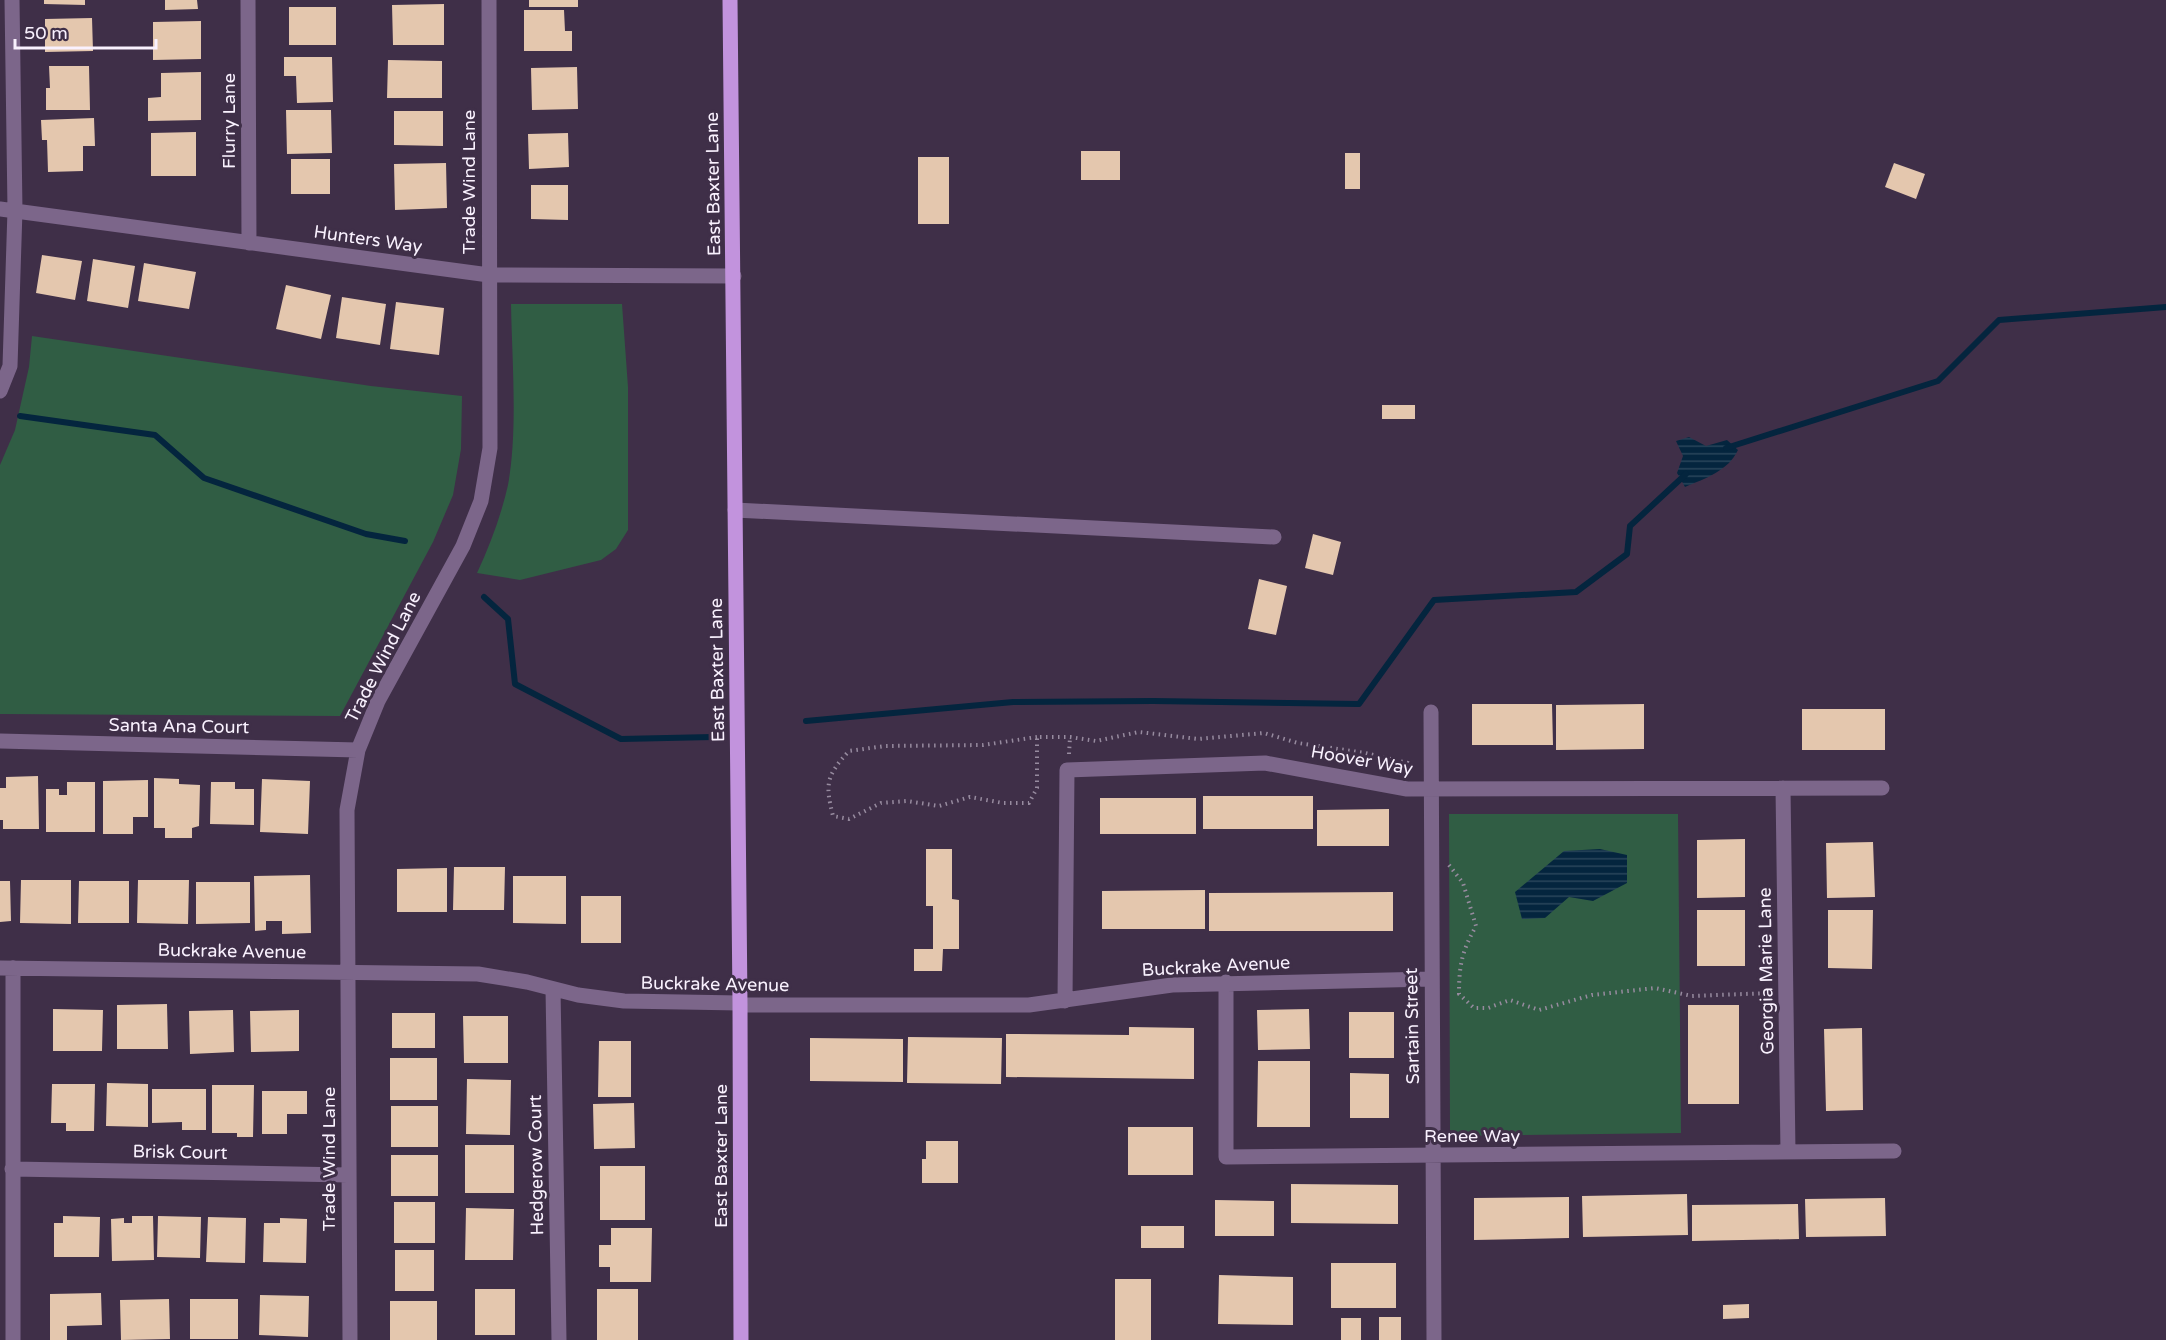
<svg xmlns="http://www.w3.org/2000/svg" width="2166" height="1340" font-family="'Varela Round',sans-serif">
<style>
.green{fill:#305d44}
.water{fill:url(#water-rules)}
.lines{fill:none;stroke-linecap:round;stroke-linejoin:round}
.stream{stroke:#04253e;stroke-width:6}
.building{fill:#e4c7ae}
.path{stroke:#978b9f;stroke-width:4;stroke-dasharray:1.5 4.5;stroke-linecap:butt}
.minor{stroke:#7c668a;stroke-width:15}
.major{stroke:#c293dd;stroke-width:15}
.labels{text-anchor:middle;stroke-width:6;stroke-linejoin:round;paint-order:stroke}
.street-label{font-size:18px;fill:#f9f1fe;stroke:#3f2f48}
</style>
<defs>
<pattern id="water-rules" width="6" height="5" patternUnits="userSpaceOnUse" patternTransform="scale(1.5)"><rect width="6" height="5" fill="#04253e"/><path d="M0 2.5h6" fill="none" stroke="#29455b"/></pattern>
</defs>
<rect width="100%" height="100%" fill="#3f2f48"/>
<path class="green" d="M 511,304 L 622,304 L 628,387 L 628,530 L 616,549 L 601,560 L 520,580 L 477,573 C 490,545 501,516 508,485 C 518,431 512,361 511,304 Z
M 32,336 L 371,386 L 462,396 L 461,449 L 453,495 L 433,542 L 340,716 L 0,714 L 0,465 L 15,430 L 29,367 Z
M 1449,814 L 1678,814 L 1681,1133 L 1450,1136 Z"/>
<path class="water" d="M 1689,437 L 1706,446 L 1727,440 L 1738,450 C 1728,471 1706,478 1685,487 L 1677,473 L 1683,456 L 1676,441 Z
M 1600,849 L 1627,855 L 1627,883 L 1593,901 L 1569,897 L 1545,918 L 1522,919 L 1515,892 L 1564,851 Z"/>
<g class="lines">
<path class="stream" d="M 20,416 L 155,435 L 204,478 L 366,534 L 405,541
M 1726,448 L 1938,381 L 1999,320 L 2166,307
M 484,597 L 508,619 L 515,684 L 621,739 L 713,737
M 806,721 L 1013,702 L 1153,701 L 1359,704 L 1434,600 L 1576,592 L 1627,554 L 1630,526 L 1686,474"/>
</g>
<path class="building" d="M 44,0 L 85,0 L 85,5 L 44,4 Z
M 165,0 L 197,0 L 198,9 L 165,10 Z
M 529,0 L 578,0 L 578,7 L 529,7 Z
M 444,4 L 444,45 L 393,45 L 392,5 Z
M 289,7 L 336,7 L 336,45 L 289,45 Z
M 524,10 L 564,10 L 565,31 L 572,31 L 572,51 L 524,51 Z
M 92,18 L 93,51 L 45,52 L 45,19 Z
M 201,21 L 201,59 L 153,60 L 153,22 Z
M 284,57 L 332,57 L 333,102 L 297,103 L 296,76 L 284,76 Z
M 388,60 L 442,61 L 442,98 L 387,98 Z
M 49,66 L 89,66 L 90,110 L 46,110 L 46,88 L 50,88 Z
M 577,67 L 578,109 L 532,110 L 531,68 Z
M 201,72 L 201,120 L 148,121 L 148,98 L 161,97 L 161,73 Z
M 286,110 L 331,110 L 332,153 L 287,154 Z
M 394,111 L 443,111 L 443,146 L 394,145 Z
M 94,118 L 95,146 L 83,146 L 83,171 L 48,172 L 47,140 L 42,140 L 41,120 Z
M 196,132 L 196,176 L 151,176 L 151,133 Z
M 568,133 L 569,167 L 529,169 L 528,134 Z
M 1081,151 L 1120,151 L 1120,180 L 1081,180 Z
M 1345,153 L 1360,153 L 1360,189 L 1345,189 Z
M 918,157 L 949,157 L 949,224 L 918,224 Z
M 291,159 L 330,159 L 330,194 L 291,194 Z
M 446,163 L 447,208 L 395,210 L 394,164 Z
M 1894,163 L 1925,174 L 1916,199 L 1885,187 Z
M 531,185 L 568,185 L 568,220 L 531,219 Z
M 42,255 L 82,261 L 75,300 L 36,293 Z
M 93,259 L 135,266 L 128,308 L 87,301 Z
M 144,263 L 196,272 L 189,309 L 138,301 Z
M 286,285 L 331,295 L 321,339 L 276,329 Z
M 342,297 L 386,304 L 380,345 L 336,338 Z
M 396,302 L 444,308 L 439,355 L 390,349 Z
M 1382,405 L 1415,405 L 1415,419 L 1382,419 Z
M 1313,534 L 1341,542 L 1333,575 L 1305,568 Z
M 1259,579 L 1287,586 L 1276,635 L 1248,629 Z
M 1472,704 L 1552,704 L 1553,745 L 1472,745 Z
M 1644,704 L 1644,749 L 1556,750 L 1556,705 Z
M 1802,709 L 1885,709 L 1885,750 L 1802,750 Z
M 38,776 L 39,829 L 3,829 L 3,820 L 0,820 L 0,788 L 6,788 L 6,777 Z
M 154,778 L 179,779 L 179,784 L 200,785 L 199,826 L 192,828 L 192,838 L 165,838 L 165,828 L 154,828 Z
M 262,779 L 310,781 L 308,834 L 260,832 Z
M 148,780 L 148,817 L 133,817 L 133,834 L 103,834 L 103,781 Z
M 67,782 L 95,782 L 95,832 L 46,832 L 46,789 L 59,789 L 59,795 L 67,795 Z
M 211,782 L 235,782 L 235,789 L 254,789 L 254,825 L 210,824 Z
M 1203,796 L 1313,796 L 1313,829 L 1203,829 Z
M 1100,798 L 1196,798 L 1196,834 L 1100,834 Z
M 1389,809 L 1389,846 L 1317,846 L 1317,810 Z
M 1745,839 L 1745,897 L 1697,898 L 1697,840 Z
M 1873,842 L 1875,897 L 1827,898 L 1826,843 Z
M 926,849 L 952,849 L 952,899 L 959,900 L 959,949 L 943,949 L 942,971 L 914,971 L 914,949 L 933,949 L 933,906 L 926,906 Z
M 454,867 L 505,867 L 504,910 L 453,910 Z
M 447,868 L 447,912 L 397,912 L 397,869 Z
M 310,875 L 311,933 L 282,934 L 282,921 L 266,921 L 266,930 L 255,931 L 254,876 Z
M 513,876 L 566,876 L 566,924 L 513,923 Z
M 21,880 L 71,880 L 71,924 L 20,923 Z
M 138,880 L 189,880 L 188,924 L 137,923 Z
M 0,881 L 10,881 L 11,921 L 0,922 Z
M 79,881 L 129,881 L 129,923 L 78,923 Z
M 196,882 L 250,882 L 250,923 L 196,924 Z
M 1205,890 L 1205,929 L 1102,929 L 1102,891 Z
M 1393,892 L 1393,931 L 1209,931 L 1209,893 Z
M 581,896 L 621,896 L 621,943 L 581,943 Z
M 1697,910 L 1745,910 L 1745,966 L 1697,966 Z
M 1828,910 L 1873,910 L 1872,969 L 1828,968 Z
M 167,1004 L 168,1049 L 117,1049 L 117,1005 Z
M 1688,1005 L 1739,1005 L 1739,1104 L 1688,1104 Z
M 53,1009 L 103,1010 L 102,1051 L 53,1051 Z
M 1309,1009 L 1310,1049 L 1258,1050 L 1257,1010 Z
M 233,1010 L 234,1052 L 190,1054 L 189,1011 Z
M 299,1010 L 299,1051 L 251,1052 L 250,1011 Z
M 1349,1012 L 1394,1012 L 1394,1058 L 1349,1058 Z
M 392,1013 L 435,1013 L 435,1048 L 392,1048 Z
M 463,1016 L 508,1016 L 508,1063 L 464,1063 Z
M 1129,1027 L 1194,1028 L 1194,1079 L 1006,1077 L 1006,1034 L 1129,1035 Z
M 1862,1028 L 1863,1110 L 1826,1111 L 1824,1029 Z
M 908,1037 L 1002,1038 L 1001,1084 L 907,1083 Z
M 810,1038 L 903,1039 L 903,1082 L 810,1081 Z
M 599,1041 L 631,1041 L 631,1097 L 598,1097 Z
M 390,1058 L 437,1058 L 437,1100 L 390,1100 Z
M 1258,1061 L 1310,1061 L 1310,1127 L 1257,1127 Z
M 1350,1073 L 1389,1074 L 1389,1118 L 1350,1118 Z
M 467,1079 L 511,1080 L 510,1135 L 466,1134 Z
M 107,1083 L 148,1084 L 148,1127 L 106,1126 Z
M 52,1084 L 95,1084 L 94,1131 L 66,1131 L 66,1123 L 51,1123 Z
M 212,1085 L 254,1085 L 253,1137 L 237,1137 L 237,1133 L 212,1133 Z
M 152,1089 L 206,1089 L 206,1130 L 182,1130 L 182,1122 L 152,1123 Z
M 262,1091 L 307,1091 L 307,1114 L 287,1114 L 287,1134 L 262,1134 Z
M 634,1103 L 635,1148 L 594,1149 L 593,1104 Z
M 391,1106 L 438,1106 L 438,1147 L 391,1147 Z
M 1128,1127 L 1193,1127 L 1193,1175 L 1128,1175 Z
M 926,1141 L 958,1141 L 958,1183 L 922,1183 L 922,1159 L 926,1159 Z
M 465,1145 L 514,1145 L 514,1193 L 465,1193 Z
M 391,1155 L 438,1155 L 438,1196 L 391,1196 Z
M 600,1166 L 645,1166 L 645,1220 L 600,1220 Z
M 1291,1184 L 1398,1185 L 1398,1224 L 1291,1223 Z
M 1687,1194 L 1688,1235 L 1583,1237 L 1582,1196 Z
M 1569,1197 L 1569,1238 L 1474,1240 L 1474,1198 Z
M 1885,1198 L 1886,1236 L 1806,1237 L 1805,1199 Z
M 1215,1200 L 1274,1201 L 1274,1236 L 1215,1236 Z
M 394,1202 L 435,1202 L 435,1243 L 394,1243 Z
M 1798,1204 L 1799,1239 L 1692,1241 L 1692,1205 Z
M 466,1208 L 514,1209 L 513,1260 L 465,1260 Z
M 63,1216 L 100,1217 L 99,1257 L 54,1257 L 54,1223 L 63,1223 Z
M 132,1216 L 153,1216 L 154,1260 L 112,1261 L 111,1219 L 124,1218 L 124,1223 L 132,1223 Z
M 158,1216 L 201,1217 L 200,1258 L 157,1257 Z
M 208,1217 L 246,1218 L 245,1263 L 206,1262 Z
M 280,1218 L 307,1219 L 306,1263 L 263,1262 L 264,1223 L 280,1223 Z
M 1141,1226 L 1184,1226 L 1184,1248 L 1141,1248 Z
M 611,1228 L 652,1228 L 651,1282 L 610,1282 L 610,1267 L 599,1267 L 599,1245 L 611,1245 Z
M 395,1250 L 434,1250 L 434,1291 L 395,1291 Z
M 1331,1263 L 1396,1263 L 1396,1308 L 1331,1308 Z
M 1219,1275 L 1293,1277 L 1293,1325 L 1218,1324 Z
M 1115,1279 L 1151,1279 L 1151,1340 L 1115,1340 Z
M 475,1289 L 515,1289 L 515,1335 L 475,1335 Z
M 597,1289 L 638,1289 L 638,1340 L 597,1340 Z
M 101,1293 L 102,1325 L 67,1326 L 67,1340 L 50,1340 L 50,1294 Z
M 260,1295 L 309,1296 L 308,1337 L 259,1335 Z
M 169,1299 L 170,1339 L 121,1340 L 120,1300 Z
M 190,1299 L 238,1299 L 238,1339 L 190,1339 Z
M 390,1301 L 437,1301 L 437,1340 L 390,1340 Z
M 1749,1304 L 1749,1318 L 1723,1319 L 1723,1305 Z
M 1379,1317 L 1401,1317 L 1401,1340 L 1379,1340 Z
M 1341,1318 L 1361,1318 L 1361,1340 L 1341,1340 Z"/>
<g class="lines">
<path class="path" d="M 1037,737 L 983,745 L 885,746 L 849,751 C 826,776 825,784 833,816 L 849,819 L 881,803 L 907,801 L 939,806 L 970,797 L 1003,803 L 1029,803 L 1037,788 L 1037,737 L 1070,737 L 1096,741 L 1139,732 L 1198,739 L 1264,733 L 1298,743 L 1365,753 L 1408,763 L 1415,771
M 1069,754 L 1070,737
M 1449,865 L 1463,883 L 1476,926 C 1462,951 1459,965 1459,994 L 1474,1008 L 1488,1008 L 1510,1000 L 1539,1010 L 1592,995 L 1655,988 L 1692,996 L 1770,993"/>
<path class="minor" d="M 248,0 L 249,243
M 0,209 L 489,275 L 734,276
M 0,391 L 10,366 L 15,210 L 12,0
M 735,510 L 1274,537
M 1431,712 L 1434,1340
M 0,741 L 358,750
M 1783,788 L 1788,1152
M 0,968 L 478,974 L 527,982 L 578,995 L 624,1001 L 740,1003 L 746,1005 L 1029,1005 L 1172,985 L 1431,979
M 1226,982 L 1226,1157 L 1894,1151
M 553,989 L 559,1340
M 1065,1001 L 1067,770 L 1265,763 L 1407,789 L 1882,788
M 12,1169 L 348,1175
M 13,1340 L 13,968
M 350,1340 L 347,810 L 358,750 L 378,701 L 463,546 L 481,501 L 490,448 L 489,0"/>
<path class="major" d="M 730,0 L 740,1003 L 741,1340"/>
</g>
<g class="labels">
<g class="street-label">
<text transform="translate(229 121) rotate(-90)" y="6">Flurry Lane</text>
<text transform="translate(469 182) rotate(-90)" y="6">Trade Wind Lane</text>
<text transform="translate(713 184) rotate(-91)" y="6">East Baxter Lane</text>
<text transform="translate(368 239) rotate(8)" y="6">Hunters Way</text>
<text transform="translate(383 657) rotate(-63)" y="6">Trade Wind Lane</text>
<text transform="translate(717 670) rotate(-91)" y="6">East Baxter Lane</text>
<text transform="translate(179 726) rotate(1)" y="6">Santa Ana Court</text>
<text transform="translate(1362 760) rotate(10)" y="6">Hoover Way</text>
<text transform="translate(232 951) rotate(1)" y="6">Buckrake Avenue</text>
<text transform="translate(1216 966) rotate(-3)" y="6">Buckrake Avenue</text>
<text transform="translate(1766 971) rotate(-91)" y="6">Georgia Marie Lane</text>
<text transform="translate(715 984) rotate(1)" y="6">Buckrake Avenue</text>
<text transform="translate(1412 1026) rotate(-91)" y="6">Sartain Street</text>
<text x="1472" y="1142">Renee Way</text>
<text transform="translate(180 1152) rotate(1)" y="6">Brisk Court</text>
<text transform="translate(721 1156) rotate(-90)" y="6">East Baxter Lane</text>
<text transform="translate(329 1159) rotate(-90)" y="6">Trade Wind Lane</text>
<text transform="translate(536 1165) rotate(-91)" y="6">Hedgerow Court</text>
</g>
</g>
<path d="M15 39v9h141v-9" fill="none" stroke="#f9f1fe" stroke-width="3"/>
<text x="24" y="39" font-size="18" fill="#f9f1fe" stroke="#3f2f48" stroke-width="4.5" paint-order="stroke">50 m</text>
</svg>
